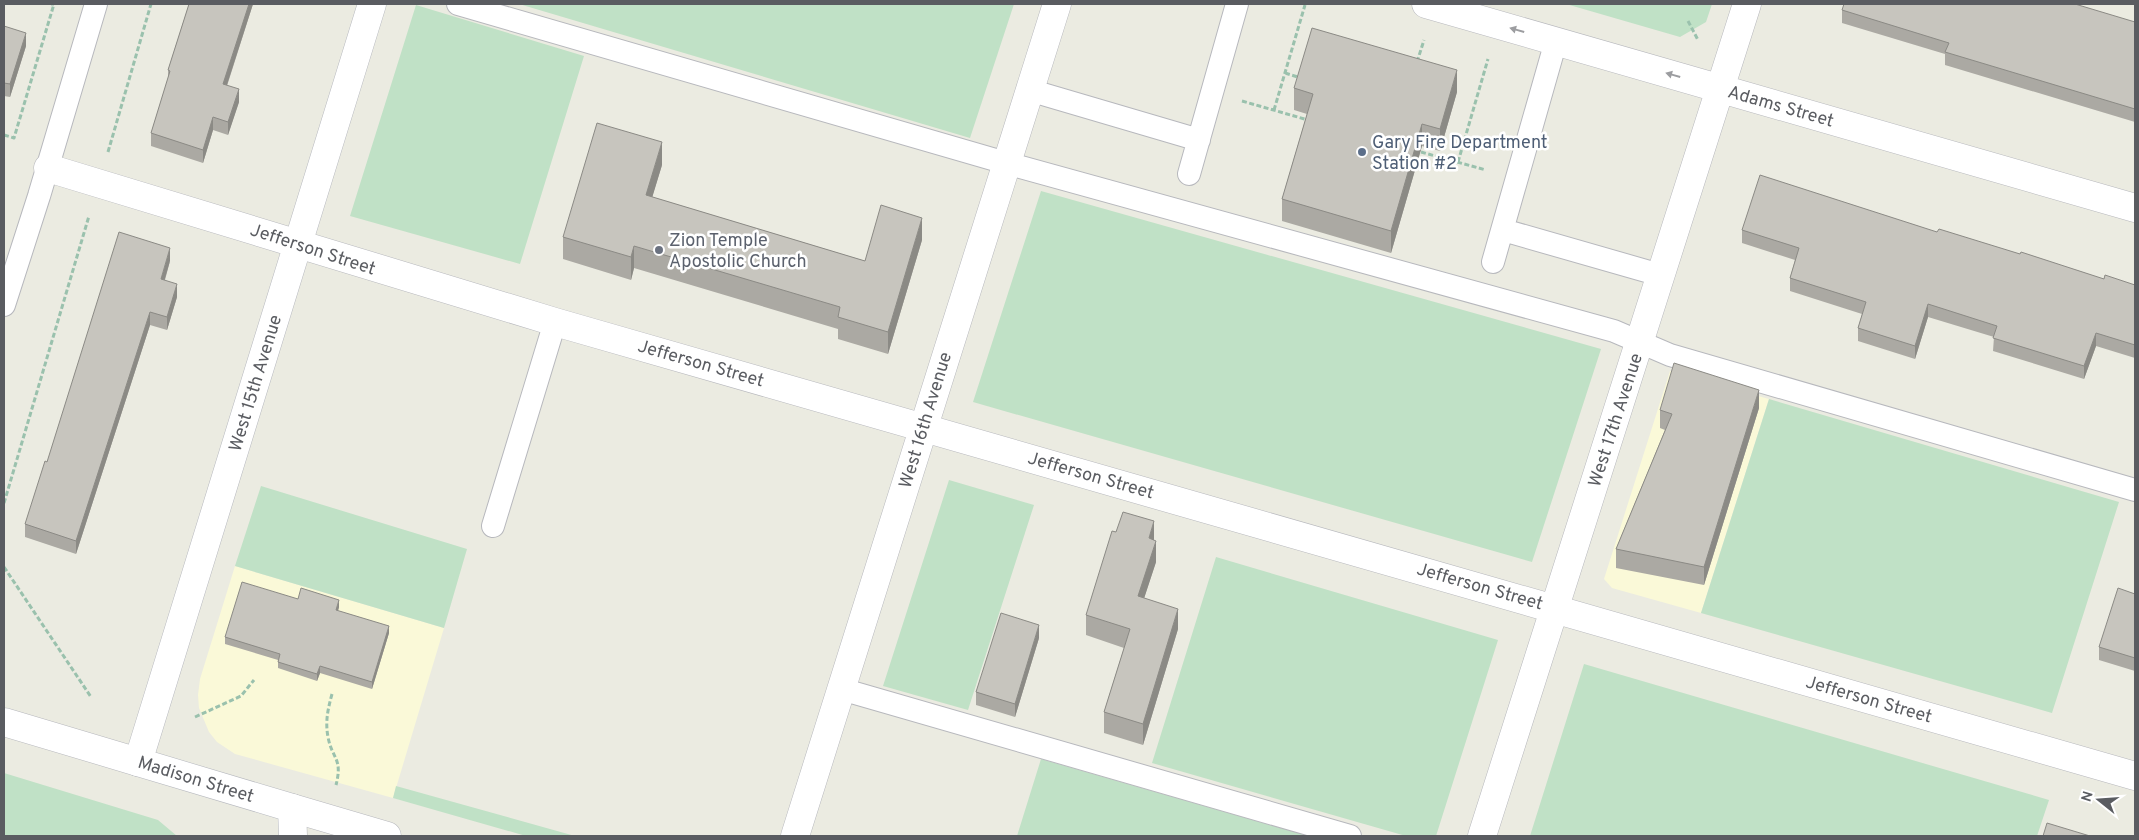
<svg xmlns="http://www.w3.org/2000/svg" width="2139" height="840" font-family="Overpass,sans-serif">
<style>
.commercial{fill:#faf9d8}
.green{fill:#c0e1c6}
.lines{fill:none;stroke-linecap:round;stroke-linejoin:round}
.service-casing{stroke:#b7b8bd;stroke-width:24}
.minor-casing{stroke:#b7b8bd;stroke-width:29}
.tertiary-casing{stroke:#b7b8bd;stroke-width:29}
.secondary-casing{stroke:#b7b9bf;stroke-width:29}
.path{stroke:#9ac1ad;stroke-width:3;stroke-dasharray:5 2.5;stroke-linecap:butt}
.service{stroke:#fff;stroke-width:22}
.minor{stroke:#fff;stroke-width:28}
.tertiary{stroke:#fff;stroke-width:28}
.secondary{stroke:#fff;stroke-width:28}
.wall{fill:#aba9a3}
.shaded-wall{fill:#8b8a85}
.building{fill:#c7c5be;stroke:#8b8a85}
.oneway{fill:#9c9da0}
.service-dot{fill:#5c6f8a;stroke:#fff;stroke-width:2}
.worship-dot{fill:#6b7280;stroke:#fff;stroke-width:2}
.labels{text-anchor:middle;stroke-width:5;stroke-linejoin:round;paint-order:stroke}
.street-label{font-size:18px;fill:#5a5c61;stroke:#fff}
.service-label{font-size:18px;fill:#4e5e75;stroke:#fff;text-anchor:start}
.worship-label{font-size:18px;fill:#5b616d;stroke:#fff;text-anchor:start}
</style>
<rect width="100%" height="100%" fill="#ebebe1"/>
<path class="commercial" d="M 1670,371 L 1769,399 L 1701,613 L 1612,588 L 1604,579 Z
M 235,566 L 444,628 L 393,798 L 235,754 L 217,742 L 209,732 L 199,708 L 198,695 L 200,679 Z"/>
<path class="green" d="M 519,4 L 1014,4 L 970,138 Z
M 1566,4 L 1712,4 L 1706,22 L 1680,37 Z
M 416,5 L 584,56 L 520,264 L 350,216 Z
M 1041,191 L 1601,349 L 1532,562 L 973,402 Z
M 1769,399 L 2119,502 L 2052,713 L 1701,613 Z
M 949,480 L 1034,505 L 968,710 L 883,686 Z
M 261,486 L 467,549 L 444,628 L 235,566 Z
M 1216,557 L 1498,640 L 1436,836 L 1406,836 L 1152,763 Z
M 1584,664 L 2049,800 L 2037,836 L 1530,836 Z
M 1041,759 L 1305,835 L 1017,836 Z
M 4,773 L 158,820 L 177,836 L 4,836 Z
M 396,786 L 575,836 L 526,836 L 393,798 Z"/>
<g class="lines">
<defs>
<path id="service" d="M 458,4 L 1006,163 L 1614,331 L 1670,355 L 2135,490
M 1029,90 L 1199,140
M 1189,174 L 1237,4
M 1503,230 L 1660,275
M 1493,262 L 1556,41
M 4,305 L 39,196 L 96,4
M 493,526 L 555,322
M 841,689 L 1350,836"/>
<path id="minor" d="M 1426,4 L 2135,208
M 48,168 L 555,322 L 2135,776
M 795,836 L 1057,4
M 1482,836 L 1747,4"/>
<path id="tertiary" d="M 4,722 L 138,762
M 292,808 L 387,836"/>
<path id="secondary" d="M 293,836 L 292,808 L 138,762 L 372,4"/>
</defs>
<use href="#service" class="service-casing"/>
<use href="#minor" class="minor-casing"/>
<use href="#tertiary" class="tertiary-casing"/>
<use href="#secondary" class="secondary-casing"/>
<path class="path" d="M 1688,21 L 1698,40
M 1417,62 L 1424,40
M 1285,73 L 1301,78
M 1242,101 L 1308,120
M 1274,110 L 1305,5
M 4,135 L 14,138 L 54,4 L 51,4
M 108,152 L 151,4
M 1421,152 L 1486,170
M 1458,162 L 1488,59
M 4,503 L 89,216
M 4,567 L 91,697
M 332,694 C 328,709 325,721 328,737 C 332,759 343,758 336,785
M 195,717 L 241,696 L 254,680"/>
<use href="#service" class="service"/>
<use href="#minor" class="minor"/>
<use href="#tertiary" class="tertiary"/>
<use href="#secondary" class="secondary"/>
</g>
<path class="wall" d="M 189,4 L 253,4 L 227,86 L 239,102 L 228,135 L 213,130 L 203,163 L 151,146 L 151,133 L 168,79 L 168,70 Z
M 1842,10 L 2135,22 L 2135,122 L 1945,65 L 1945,54 L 1842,23 Z
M 4,26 L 26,46 L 10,97 L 4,96 Z
M 1294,88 L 1457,92 L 1440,151 L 1422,146 L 1391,253 L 1282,221 L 1282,199 L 1307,114 L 1294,110 Z
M 662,165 L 652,197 L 865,261 L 922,240 L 888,354 L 838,339 L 838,329 L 634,268 L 631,280 L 563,259 L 563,237 Z
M 1742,230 L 1937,232 L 2020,254 L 2104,279 L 2135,285 L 2135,358 L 2096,346 L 2084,379 L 1993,351 L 1994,337 L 1928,317 L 1915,359 L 1858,341 L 1858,328 L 1862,314 L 1790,291 L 1790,278 L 1795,260 L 1742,243 Z
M 170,261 L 165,280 L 177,297 L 167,330 L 150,325 L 76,554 L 25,537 L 25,524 Z
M 1759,408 L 1704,585 L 1616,568 L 1616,549 L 1665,430 L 1660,428 L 1660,410 Z
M 1154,540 L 1156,562 L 1144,598 L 1178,629 L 1143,745 L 1104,733 L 1104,712 L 1124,648 L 1086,635 L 1086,615 Z
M 2135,594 L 2135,671 L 2099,660 L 2099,647 Z
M 298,599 L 339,607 L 338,611 L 389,633 L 372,689 L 320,673 L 317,681 L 278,668 L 278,660 L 225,644 L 225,637 Z
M 1039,638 L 1015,717 L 976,705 L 976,692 Z"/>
<path class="shaded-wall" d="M 249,4 L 253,4 L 223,97 L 223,84 Z
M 26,33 L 26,46 L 10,97 L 10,84 Z
M 1457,70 L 1457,92 L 1440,151 L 1440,129 Z
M 239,89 L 239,102 L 228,135 L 228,122 Z
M 213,117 L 213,130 L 203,163 L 203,150 Z
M 1422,124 L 1422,146 L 1391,253 L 1391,231 Z
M 662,142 L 662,165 L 646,218 L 646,195 Z
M 922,218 L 922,240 L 888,354 L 888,332 Z
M 634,246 L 634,268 L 631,280 L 631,257 Z
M 170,248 L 170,261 L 161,292 L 161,279 Z
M 177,284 L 177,297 L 167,330 L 167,317 Z
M 1928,304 L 1928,317 L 1915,359 L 1915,346 Z
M 150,312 L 150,325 L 76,554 L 76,541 Z
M 2096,333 L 2096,346 L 2084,379 L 2084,366 Z
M 1759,390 L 1759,408 L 1704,585 L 1704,567 Z
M 1154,521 L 1154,542 L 1149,538 Z
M 1156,541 L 1156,562 L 1138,617 L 1138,596 Z
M 339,600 L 339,607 L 336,617 L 336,610 Z
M 1178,609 L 1178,629 L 1143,745 L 1143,724 Z
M 1039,625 L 1039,638 L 1015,717 L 1015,704 Z
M 389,626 L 389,633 L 372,689 L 372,682 Z
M 320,666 L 320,673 L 317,681 L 317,674 Z"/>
<path class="building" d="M 189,4 L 249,4 L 223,84 L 239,89 L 228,122 L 213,117 L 203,150 L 151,133 L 170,71 L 168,70 Z
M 1844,4 L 2075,4 L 2135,22 L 2135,109 L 1945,52 L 1949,43 L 1842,10 Z
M 4,26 L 26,33 L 10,84 L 4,83 Z
M 1312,28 L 1457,70 L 1440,129 L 1422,124 L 1391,231 L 1282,199 L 1313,94 L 1294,88 Z
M 597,123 L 662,142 L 646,195 L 865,261 L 881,205 L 922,218 L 888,332 L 838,317 L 840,307 L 634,246 L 631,257 L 563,237 Z
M 1760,175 L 1937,232 L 1939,229 L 2020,254 L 2021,252 L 2104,279 L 2105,275 L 2135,285 L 2135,345 L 2096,333 L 2084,366 L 1993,338 L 1997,326 L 1928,304 L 1915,346 L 1858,328 L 1866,302 L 1790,278 L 1799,248 L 1742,230 Z
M 119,232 L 170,248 L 161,279 L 177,284 L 167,317 L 150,312 L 76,541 L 25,524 L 45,461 L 47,462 Z
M 1674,363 L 1759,390 L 1704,567 L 1616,549 L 1672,414 L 1660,410 Z
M 1123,512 L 1154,521 L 1149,538 L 1156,541 L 1138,596 L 1178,609 L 1143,724 L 1104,712 L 1130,629 L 1086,615 L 1112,531 L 1116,532 Z
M 242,582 L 298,599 L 301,588 L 339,600 L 336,610 L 389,626 L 372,682 L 320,666 L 317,674 L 278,662 L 280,654 L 225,637 Z
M 2118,588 L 2135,594 L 2135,658 L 2099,647 Z
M 1001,613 L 1039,625 L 1015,704 L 976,692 Z
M 2047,823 L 2090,836 L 2043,836 Z"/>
<defs><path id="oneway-solid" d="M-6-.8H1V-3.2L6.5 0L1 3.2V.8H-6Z" transform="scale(1.25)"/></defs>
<g class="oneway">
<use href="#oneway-solid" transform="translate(1517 30) rotate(-164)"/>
<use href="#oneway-solid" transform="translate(1673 75) rotate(-164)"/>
</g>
<circle class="service-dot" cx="1362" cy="152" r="5"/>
<circle class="worship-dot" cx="659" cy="250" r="5"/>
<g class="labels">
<g class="street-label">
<text transform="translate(1781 106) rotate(16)" y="6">Adams Street</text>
<text transform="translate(313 249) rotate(18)" y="6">Jefferson Street</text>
<text transform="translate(701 363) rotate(16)" y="6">Jefferson Street</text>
<text transform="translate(255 383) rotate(-73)" y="6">West 15th Avenue</text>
<text transform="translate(925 420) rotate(-73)" y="6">West 16th Avenue</text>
<text transform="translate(1615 420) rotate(-72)" y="6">West 17th Avenue</text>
<text transform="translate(1091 475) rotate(16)" y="6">Jefferson Street</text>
<text transform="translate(1480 586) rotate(16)" y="6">Jefferson Street</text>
<text transform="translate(1869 699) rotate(16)" y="6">Jefferson Street</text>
<text transform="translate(196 779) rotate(17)" y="6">Madison Street</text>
</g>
<g class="service-label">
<text x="1372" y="148">Gary Fire Department<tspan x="1372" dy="21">Station #2</tspan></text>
</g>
<g class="worship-label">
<text x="669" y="246">Zion Temple<tspan x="669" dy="21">Apostolic Church</tspan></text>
</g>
</g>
<rect width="2139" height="840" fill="none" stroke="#5a5c61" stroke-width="10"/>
<g transform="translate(2099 800) rotate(287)" stroke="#ffffff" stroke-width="4" paint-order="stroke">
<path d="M0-4L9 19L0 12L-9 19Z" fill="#5a5c61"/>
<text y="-8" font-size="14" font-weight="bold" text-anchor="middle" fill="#5a5c61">N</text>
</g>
</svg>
